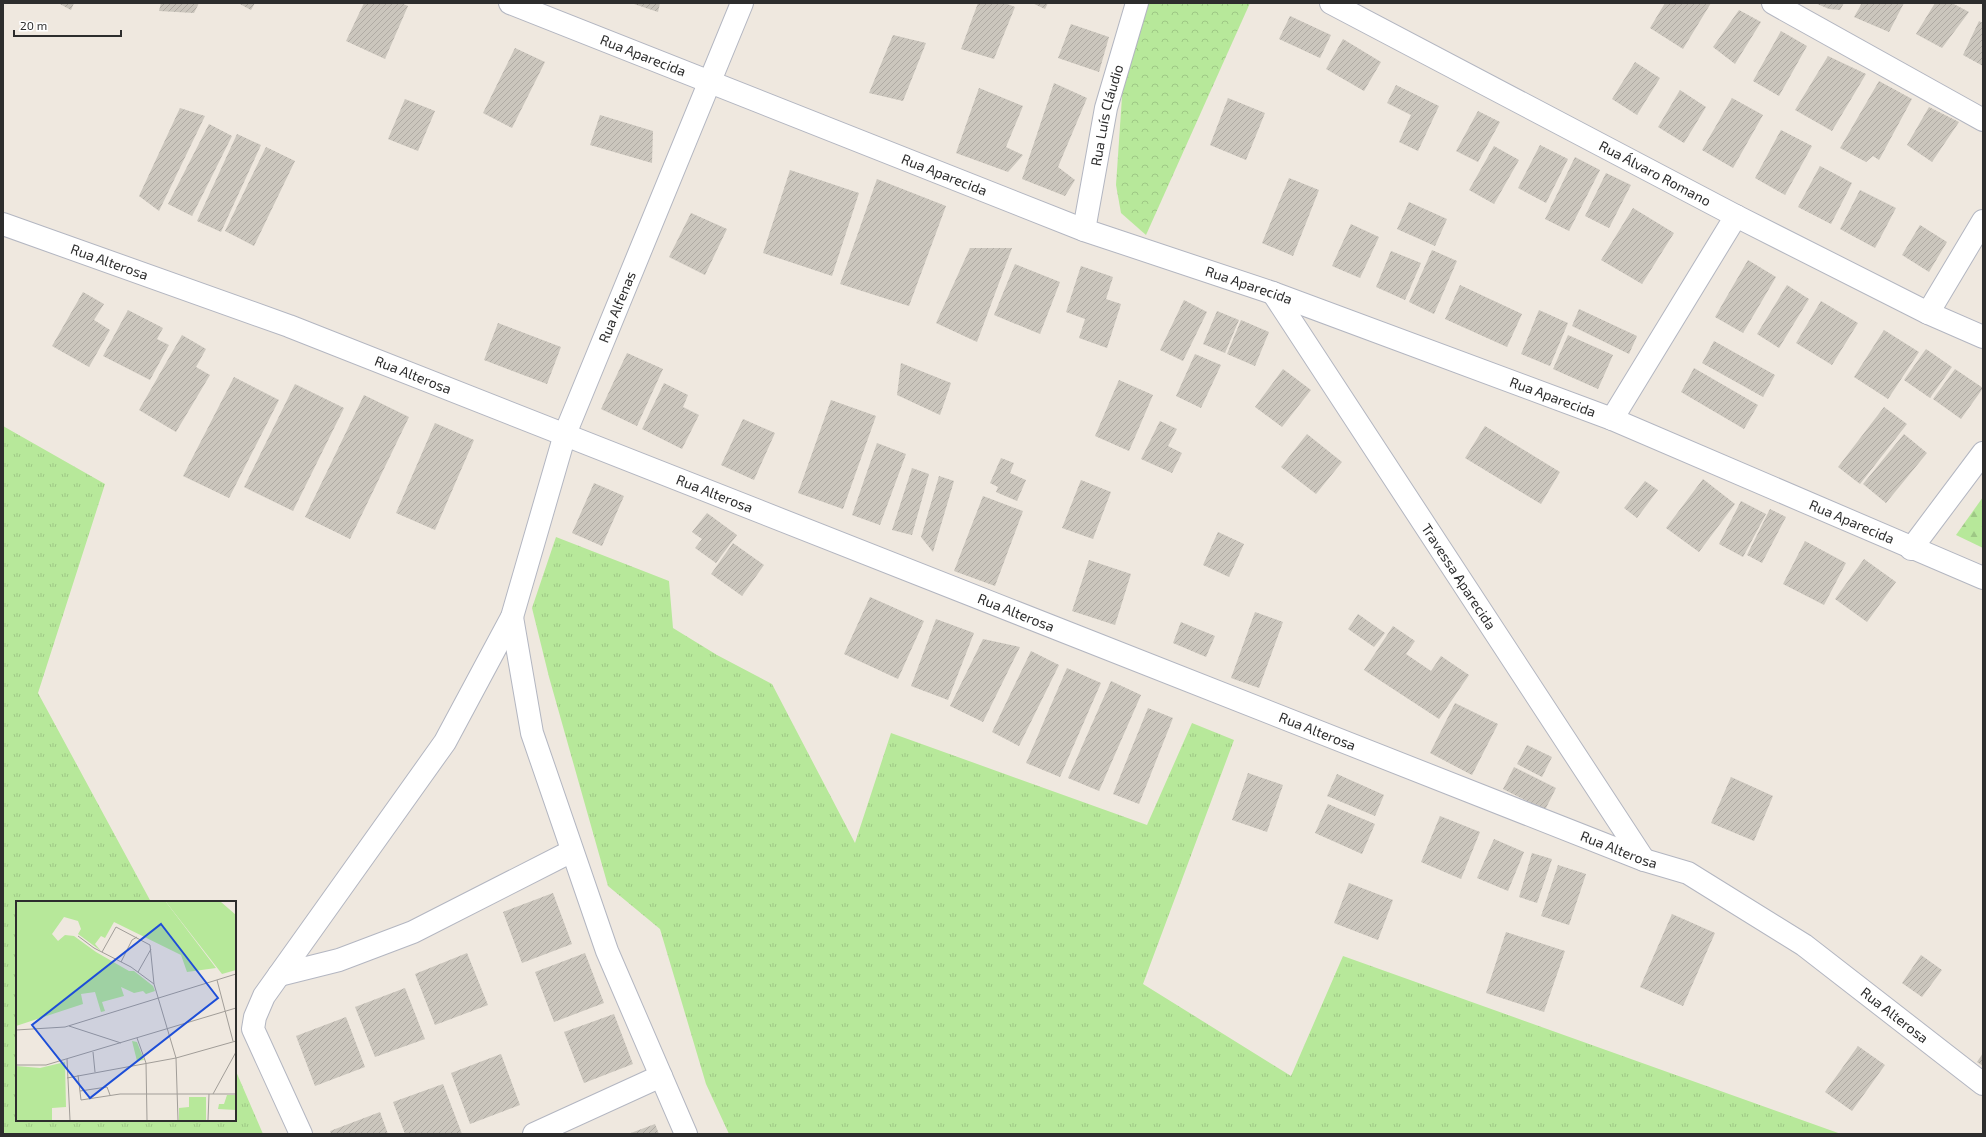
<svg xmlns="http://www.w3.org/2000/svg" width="1986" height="1137" font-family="'Exo 2',sans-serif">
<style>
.grass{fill:url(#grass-tufts)}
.forest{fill:url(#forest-firs)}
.park{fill:url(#park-crowns)}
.building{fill:url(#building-hatch)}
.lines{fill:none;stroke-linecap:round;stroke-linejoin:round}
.minor-casing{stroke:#b3b6c1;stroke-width:24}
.minor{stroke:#fff;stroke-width:22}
.labels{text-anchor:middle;stroke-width:3.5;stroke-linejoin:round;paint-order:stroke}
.street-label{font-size:14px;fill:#2d2d2d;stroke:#fff}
.inset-road{fill:none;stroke:#a19d98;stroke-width:1}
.view{fill:#1d4ed8;fill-opacity:0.15;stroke:#1d4ed8;stroke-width:2}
.inset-edge{fill:none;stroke:#2d2d2d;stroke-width:2}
</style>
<defs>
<pattern id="grass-tufts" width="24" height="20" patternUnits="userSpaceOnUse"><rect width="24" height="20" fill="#b7e89a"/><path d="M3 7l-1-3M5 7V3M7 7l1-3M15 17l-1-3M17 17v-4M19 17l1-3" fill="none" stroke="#9ec785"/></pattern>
<pattern id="forest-firs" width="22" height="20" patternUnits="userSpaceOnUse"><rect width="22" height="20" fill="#b7e89a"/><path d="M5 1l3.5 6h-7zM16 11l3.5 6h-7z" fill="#9ec785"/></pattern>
<pattern id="park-crowns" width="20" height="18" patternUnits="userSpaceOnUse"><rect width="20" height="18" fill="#b7e89a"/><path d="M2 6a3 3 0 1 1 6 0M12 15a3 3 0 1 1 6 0" fill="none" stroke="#9ec785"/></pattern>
<pattern id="building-hatch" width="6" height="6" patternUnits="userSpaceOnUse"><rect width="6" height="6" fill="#cbc6bd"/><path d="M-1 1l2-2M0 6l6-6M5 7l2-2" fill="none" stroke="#afaaa3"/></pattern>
</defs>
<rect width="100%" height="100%" fill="#efe8df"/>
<path class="grass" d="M 3,426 L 105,484 L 38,693 L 151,902 L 17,902 L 17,1120 L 235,1120 L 235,1069 L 263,1134 L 3,1134 Z
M 556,537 L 669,581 L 673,628 L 717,655 L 772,684 L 855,843 L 891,733 L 1147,825 L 1192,723 L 1234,740 L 1143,984 L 1291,1076 L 1343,956 L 1841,1134 L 729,1134 L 706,1084 L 660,929 L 608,886 L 549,677 L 532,608 Z"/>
<path class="forest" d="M 1983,497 L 1983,548 L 1956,535 Z"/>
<path class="park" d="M 1148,3 L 1250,3 L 1146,235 L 1121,213 L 1116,185 L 1123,82 Z"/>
<path class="building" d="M 58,3 L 74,3 L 71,10 Z
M 161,3 L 199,3 L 194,13 L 159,11 Z
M 238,3 L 255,3 L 251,10 Z
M 364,3 L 401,3 L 408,6 L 385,59 L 346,41 Z
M 631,3 L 660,3 L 658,12 Z
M 978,3 L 1005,3 L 1015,7 L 994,59 L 961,49 Z
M 1032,3 L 1048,3 L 1045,9 Z
M 1665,3 L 1711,3 L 1683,49 L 1650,28 Z
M 1815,3 L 1844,3 L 1840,10 L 1829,9 Z
M 1862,3 L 1904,3 L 1889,32 L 1854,17 Z
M 1935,3 L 1952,3 L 1969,12 L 1942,48 L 1916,34 Z
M 1739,10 L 1761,22 L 1735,64 L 1713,47 Z
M 1290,16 L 1331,35 L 1320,58 L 1279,39 Z
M 1979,21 L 1983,23 L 1983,66 L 1963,55 Z
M 1071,24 L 1109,37 L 1099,72 L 1058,58 Z
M 1781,31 L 1807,46 L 1779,96 L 1753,81 Z
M 893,35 L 926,43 L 903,101 L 869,93 Z
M 1343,39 L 1381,62 L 1364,91 L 1326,69 Z
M 515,48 L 545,62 L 512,128 L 483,113 Z
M 1828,56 L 1866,74 L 1832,131 L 1795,110 Z
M 1635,62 L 1660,78 L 1637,115 L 1612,99 Z
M 1879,81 L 1912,99 L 1879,160 L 1873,156 L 1866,162 L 1840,148 Z
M 1054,83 L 1087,98 L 1058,167 L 1075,180 L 1065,196 L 1022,179 Z
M 1396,85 L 1439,106 L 1418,151 L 1399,142 L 1411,115 L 1387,103 Z
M 979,88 L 1023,106 L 1006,147 L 1023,155 L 1008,172 L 956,153 Z
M 1680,90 L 1706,107 L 1684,143 L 1658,127 Z
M 1228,98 L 1265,113 L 1246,160 L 1210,145 Z
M 1732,98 L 1763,115 L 1733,168 L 1702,150 Z
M 405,99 L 435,111 L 418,151 L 388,139 Z
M 1929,107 L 1959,122 L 1932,162 L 1907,145 Z
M 180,108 L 205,116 L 159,211 L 139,196 Z
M 1478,111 L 1500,122 L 1478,162 L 1456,151 Z
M 600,115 L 653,131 L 652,163 L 590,145 Z
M 209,124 L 232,136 L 192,216 L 168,204 Z
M 1781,130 L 1812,146 L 1785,195 L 1755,178 Z
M 237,134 L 261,145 L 221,232 L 197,221 Z
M 1540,145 L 1568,159 L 1546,203 L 1518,188 Z
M 1494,146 L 1519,160 L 1494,204 L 1469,190 Z
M 266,147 L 295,161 L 254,246 L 225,231 Z
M 1575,157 L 1600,170 L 1569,231 L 1545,219 Z
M 1820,166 L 1852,183 L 1831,224 L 1798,207 Z
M 790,170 L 859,193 L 832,276 L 763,253 Z
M 1606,173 L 1631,185 L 1609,228 L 1585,216 Z
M 1289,178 L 1319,190 L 1293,256 L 1262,243 Z
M 877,179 L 946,206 L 909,306 L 840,284 Z
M 1860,190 L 1896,208 L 1875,248 L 1840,229 Z
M 1409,202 L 1447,219 L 1435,246 L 1397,229 Z
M 1633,208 L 1674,233 L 1642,284 L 1601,260 Z
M 691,213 L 727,229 L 705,275 L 669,257 Z
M 1351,224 L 1379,237 L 1360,278 L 1332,266 Z
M 1920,225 L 1947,242 L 1929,272 L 1902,255 Z
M 970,248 L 1012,248 L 977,342 L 936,323 Z
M 1432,250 L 1457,261 L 1434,314 L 1409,302 Z
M 1391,251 L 1421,263 L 1405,300 L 1376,287 Z
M 1748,260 L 1776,277 L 1743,333 L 1715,317 Z
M 1015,264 L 1060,282 L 1040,334 L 994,315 Z
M 1081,266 L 1113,277 L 1106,299 L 1121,304 L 1107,348 L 1079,338 L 1085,319 L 1066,312 Z
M 1460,285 L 1522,314 L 1507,347 L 1445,319 Z
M 1787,285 L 1809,299 L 1779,348 L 1757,334 Z
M 83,292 L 104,304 L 94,320 L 110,330 L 89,367 L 52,346 Z
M 1184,300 L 1207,312 L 1183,361 L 1160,350 Z
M 1821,301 L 1858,323 L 1832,365 L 1796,343 Z
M 1579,309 L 1637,336 L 1629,354 L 1572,326 Z
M 128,310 L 163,328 L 157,339 L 169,345 L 150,380 L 103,356 Z
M 1539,310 L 1568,323 L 1550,366 L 1521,354 Z
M 1217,311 L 1239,320 L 1225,353 L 1203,344 Z
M 1241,320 L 1269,332 L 1255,366 L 1227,354 Z
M 498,323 L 561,347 L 547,384 L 484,360 Z
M 1884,330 L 1919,352 L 1888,399 L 1854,377 Z
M 182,335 L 206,349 L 196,367 L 210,375 L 176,432 L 139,410 Z
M 1568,335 L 1613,355 L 1598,389 L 1553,369 Z
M 1714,341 L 1775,375 L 1763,397 L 1702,363 Z
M 1926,349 L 1952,367 L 1930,398 L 1904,380 Z
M 627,353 L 663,369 L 637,426 L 601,409 Z
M 1195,354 L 1221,365 L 1201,408 L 1176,396 Z
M 901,363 L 951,383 L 940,415 L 897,395 Z
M 1694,368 L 1758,405 L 1744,429 L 1681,392 Z
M 1283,369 L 1311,390 L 1282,427 L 1255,407 Z
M 1955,369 L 1983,388 L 1961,419 L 1933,399 Z
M 234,377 L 279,400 L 229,498 L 183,476 Z
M 1119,380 L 1153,395 L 1129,451 L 1095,436 Z
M 664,383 L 688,395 L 683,407 L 699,415 L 682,449 L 642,429 Z
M 295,384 L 344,408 L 293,511 L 244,487 Z
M 364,395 L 409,417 L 350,539 L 305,517 Z
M 831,400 L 876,416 L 843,509 L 798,493 Z
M 1884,407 L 1907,424 L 1860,484 L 1838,467 Z
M 743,419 L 775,433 L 754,480 L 721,465 Z
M 1160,421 L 1177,429 L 1168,446 L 1182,453 L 1172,473 L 1141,459 Z
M 435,423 L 474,440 L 435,530 L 396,513 Z
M 1485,426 L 1560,472 L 1541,504 L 1465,458 Z
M 1307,434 L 1342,462 L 1316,494 L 1281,467 Z
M 1904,434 L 1927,453 L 1886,503 L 1863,484 Z
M 877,443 L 906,454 L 880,525 L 852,515 Z
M 1001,458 L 1014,463 L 1010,473 L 1026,480 L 1017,501 L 996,492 L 998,487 L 990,483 Z
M 912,468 L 929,474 L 912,535 L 892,530 Z
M 939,476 L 954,481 L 933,552 L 921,537 Z
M 1703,479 L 1735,504 L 1699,552 L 1666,528 Z
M 1081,480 L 1111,492 L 1093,539 L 1062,528 Z
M 1645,481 L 1658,490 L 1637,518 L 1624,508 Z
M 594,483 L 624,496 L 602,546 L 572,533 Z
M 983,496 L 1023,511 L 995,586 L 954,571 Z
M 1741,501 L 1766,514 L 1743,557 L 1719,544 Z
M 1770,509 L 1786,517 L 1762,563 L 1747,555 Z
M 707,513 L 737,535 L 716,563 L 695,548 L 702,539 L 692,532 Z
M 1218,532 L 1244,544 L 1229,577 L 1203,565 Z
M 1805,541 L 1846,563 L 1824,605 L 1783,584 Z
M 733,543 L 764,565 L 742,596 L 711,574 Z
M 1864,559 L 1896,582 L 1867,622 L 1835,599 Z
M 1089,560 L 1131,574 L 1115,625 L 1072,611 Z
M 870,597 L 924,621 L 898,679 L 844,654 Z
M 1255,612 L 1283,622 L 1259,688 L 1231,678 Z
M 1358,614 L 1385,633 L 1374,647 L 1348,629 Z
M 936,619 L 974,633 L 948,700 L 911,686 Z
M 1181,622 L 1215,636 L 1206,657 L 1173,643 Z
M 1393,626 L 1415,641 L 1406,654 L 1431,671 L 1441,656 L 1469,675 L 1439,719 L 1364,670 Z
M 983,639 L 1020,647 L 983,722 L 950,706 Z
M 1031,651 L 1059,665 L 1019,746 L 992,732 Z
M 1067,668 L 1101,683 L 1060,777 L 1026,763 Z
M 1111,681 L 1141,695 L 1099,791 L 1068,778 Z
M 1455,703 L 1498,724 L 1472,775 L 1430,753 Z
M 1148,708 L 1173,718 L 1139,804 L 1113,794 Z
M 1527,745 L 1552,757 L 1542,777 L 1517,764 Z
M 1514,767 L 1556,788 L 1545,810 L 1503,789 Z
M 1248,773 L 1283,785 L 1267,832 L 1232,820 Z
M 1337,774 L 1384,795 L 1375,816 L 1327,796 Z
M 1731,777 L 1773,796 L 1754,841 L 1711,823 Z
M 1328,804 L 1375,824 L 1362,854 L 1315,833 Z
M 1440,816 L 1480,832 L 1461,879 L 1421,862 Z
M 1494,839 L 1524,852 L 1508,891 L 1477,878 Z
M 1532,853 L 1552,859 L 1537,903 L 1519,897 Z
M 1558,865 L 1586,874 L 1569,925 L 1541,916 Z
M 1349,883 L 1393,900 L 1378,940 L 1334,923 Z
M 553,893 L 572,944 L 522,963 L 503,912 Z
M 1672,914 L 1715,933 L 1683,1006 L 1640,987 Z
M 1506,932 L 1565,951 L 1544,1012 L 1486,993 Z
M 467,953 L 488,1005 L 435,1025 L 415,974 Z
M 585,953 L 604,1003 L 554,1022 L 535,972 Z
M 1921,955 L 1942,970 L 1922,997 L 1902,983 Z
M 405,988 L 425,1039 L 375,1057 L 355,1007 Z
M 614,1014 L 633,1064 L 584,1083 L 564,1032 Z
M 346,1017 L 365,1067 L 315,1086 L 296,1036 Z
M 1858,1046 L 1885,1065 L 1852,1111 L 1825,1092 Z
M 1983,1053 L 1983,1066 L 1977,1062 Z
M 501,1054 L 520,1105 L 470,1124 L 451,1073 Z
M 443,1084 L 462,1134 L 405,1134 L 393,1102 Z
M 380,1112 L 388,1134 L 331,1134 L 330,1131 Z
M 655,1124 L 659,1134 L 628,1134 Z"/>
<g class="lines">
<defs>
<g id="minor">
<path id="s1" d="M 510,3 L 1084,230 L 1273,293 L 1612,419 L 1983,578"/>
<path id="s2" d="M 1331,3 L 1736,216 L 1928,313 L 1983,337"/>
<path d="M 1773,3 L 1983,120"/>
<path id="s3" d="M 3,224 L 289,326 L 1644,860 L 1688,873 L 1804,945 L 1983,1084"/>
<path id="s4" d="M 1084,230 L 1106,108 L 1137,3"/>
<path id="s5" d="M 1273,293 L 1644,860"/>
<path d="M 1928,313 L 1983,221"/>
<path d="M 1612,419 L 1736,216"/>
<path d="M 1911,549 L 1983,453"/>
<path d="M 512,617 L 532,733 L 607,951 L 686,1134"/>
<path d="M 279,975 L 339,960 L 413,932 L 572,851"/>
<path id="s6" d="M 301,1134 L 253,1029 L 255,1017 L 264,996 L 445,742 L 512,617 L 565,434 L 742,3"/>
<path d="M 534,1134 L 661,1076"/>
</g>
</defs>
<use href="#minor" class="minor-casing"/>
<use href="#minor" class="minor"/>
</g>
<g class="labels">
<g class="street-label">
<text dy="5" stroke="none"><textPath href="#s1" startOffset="143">Rua Aparecida</textPath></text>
<text dy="5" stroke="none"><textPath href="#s4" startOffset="117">Rua Luís Cláudio</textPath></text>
<text dy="5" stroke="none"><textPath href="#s2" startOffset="366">Rua Álvaro Romano</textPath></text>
<text dy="5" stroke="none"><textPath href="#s1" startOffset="467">Rua Aparecida</textPath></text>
<text dy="5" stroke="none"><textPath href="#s3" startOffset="113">Rua Alterosa</textPath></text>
<text dy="5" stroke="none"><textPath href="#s1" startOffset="791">Rua Aparecida</textPath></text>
<text dy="5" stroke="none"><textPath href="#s6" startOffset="932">Rua Alfenas</textPath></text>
<text dy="5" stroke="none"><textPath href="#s3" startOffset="437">Rua Alterosa</textPath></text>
<text dy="5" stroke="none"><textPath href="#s1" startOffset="1115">Rua Aparecida</textPath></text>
<text dy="5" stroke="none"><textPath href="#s3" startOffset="761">Rua Alterosa</textPath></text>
<text dy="5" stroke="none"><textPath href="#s1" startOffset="1439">Rua Aparecida</textPath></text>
<text dy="5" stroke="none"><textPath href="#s5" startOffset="339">Travessa Aparecida</textPath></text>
<text dy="5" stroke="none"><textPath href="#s3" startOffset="1085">Rua Alterosa</textPath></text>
<text dy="5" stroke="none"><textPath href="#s3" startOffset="1409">Rua Alterosa</textPath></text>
<text dy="5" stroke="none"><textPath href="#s3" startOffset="1733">Rua Alterosa</textPath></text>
<text dy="5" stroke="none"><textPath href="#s3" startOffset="2057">Rua Alterosa</textPath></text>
</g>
</g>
<g transform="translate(16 901)">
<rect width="220" height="220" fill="#efe8df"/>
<path d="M 0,1 L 150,1 L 200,67 L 171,71 L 165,54 L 98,21 L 89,37 L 85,35 L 79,43 L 85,50 L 62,33 L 65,28 L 62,20 L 48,16 L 36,33 L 42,40 L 49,34 L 58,35 L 80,51 L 113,70 L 118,70 L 137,85 L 139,90 L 130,93 L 127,90 L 118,92 L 105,86 L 108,95 L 86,101 L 89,110 L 85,111 L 79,91 L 65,93 L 67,103 L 0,125 ZM 173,196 L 190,196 L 190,219 L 163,219 L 163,207 L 173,206 Z" fill="#b7e89a"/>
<path d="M 150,1 L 205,1 L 220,14 L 220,69 L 206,73 ZM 49,161 L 50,206 L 36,207 L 36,219 L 0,219 L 0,165 L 24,167 ZM 211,194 L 220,194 L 220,209 L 202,208 L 203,203 L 208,203 Z" fill="#b7e89a"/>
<path d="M 116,140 L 121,141 L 128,159 L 121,160 Z" fill="#b7e89a"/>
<path class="inset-road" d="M 62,35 L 78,47 L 115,66 L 138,83M 86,51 L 100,26 L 134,44 L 138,83 L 160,157 L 162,219M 105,61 L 116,39 L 121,36M 122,71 L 135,48M 201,79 L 217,140M 53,125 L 105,142M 0,129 L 49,126 L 220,73M 121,137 L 130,162 L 131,219M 77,151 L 79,171M 51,158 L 54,219M 0,164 L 30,164 L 220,107M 62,174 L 65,199 L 104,193 L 220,193M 51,177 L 160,157 L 220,140M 64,190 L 91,186 L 94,194M 197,193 L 220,151M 192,219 L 193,193"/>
<path class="view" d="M 145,23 L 202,97 L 74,197 L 16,124 Z"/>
<rect width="220" height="220" class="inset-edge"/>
</g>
<rect width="1986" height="1137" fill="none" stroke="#2d2d2d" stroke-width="8"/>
<path d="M14 30v6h107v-6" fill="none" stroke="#2d2d2d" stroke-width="2"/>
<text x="20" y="30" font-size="12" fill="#2d2d2d" stroke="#ffffff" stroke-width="3" paint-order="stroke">20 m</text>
</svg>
